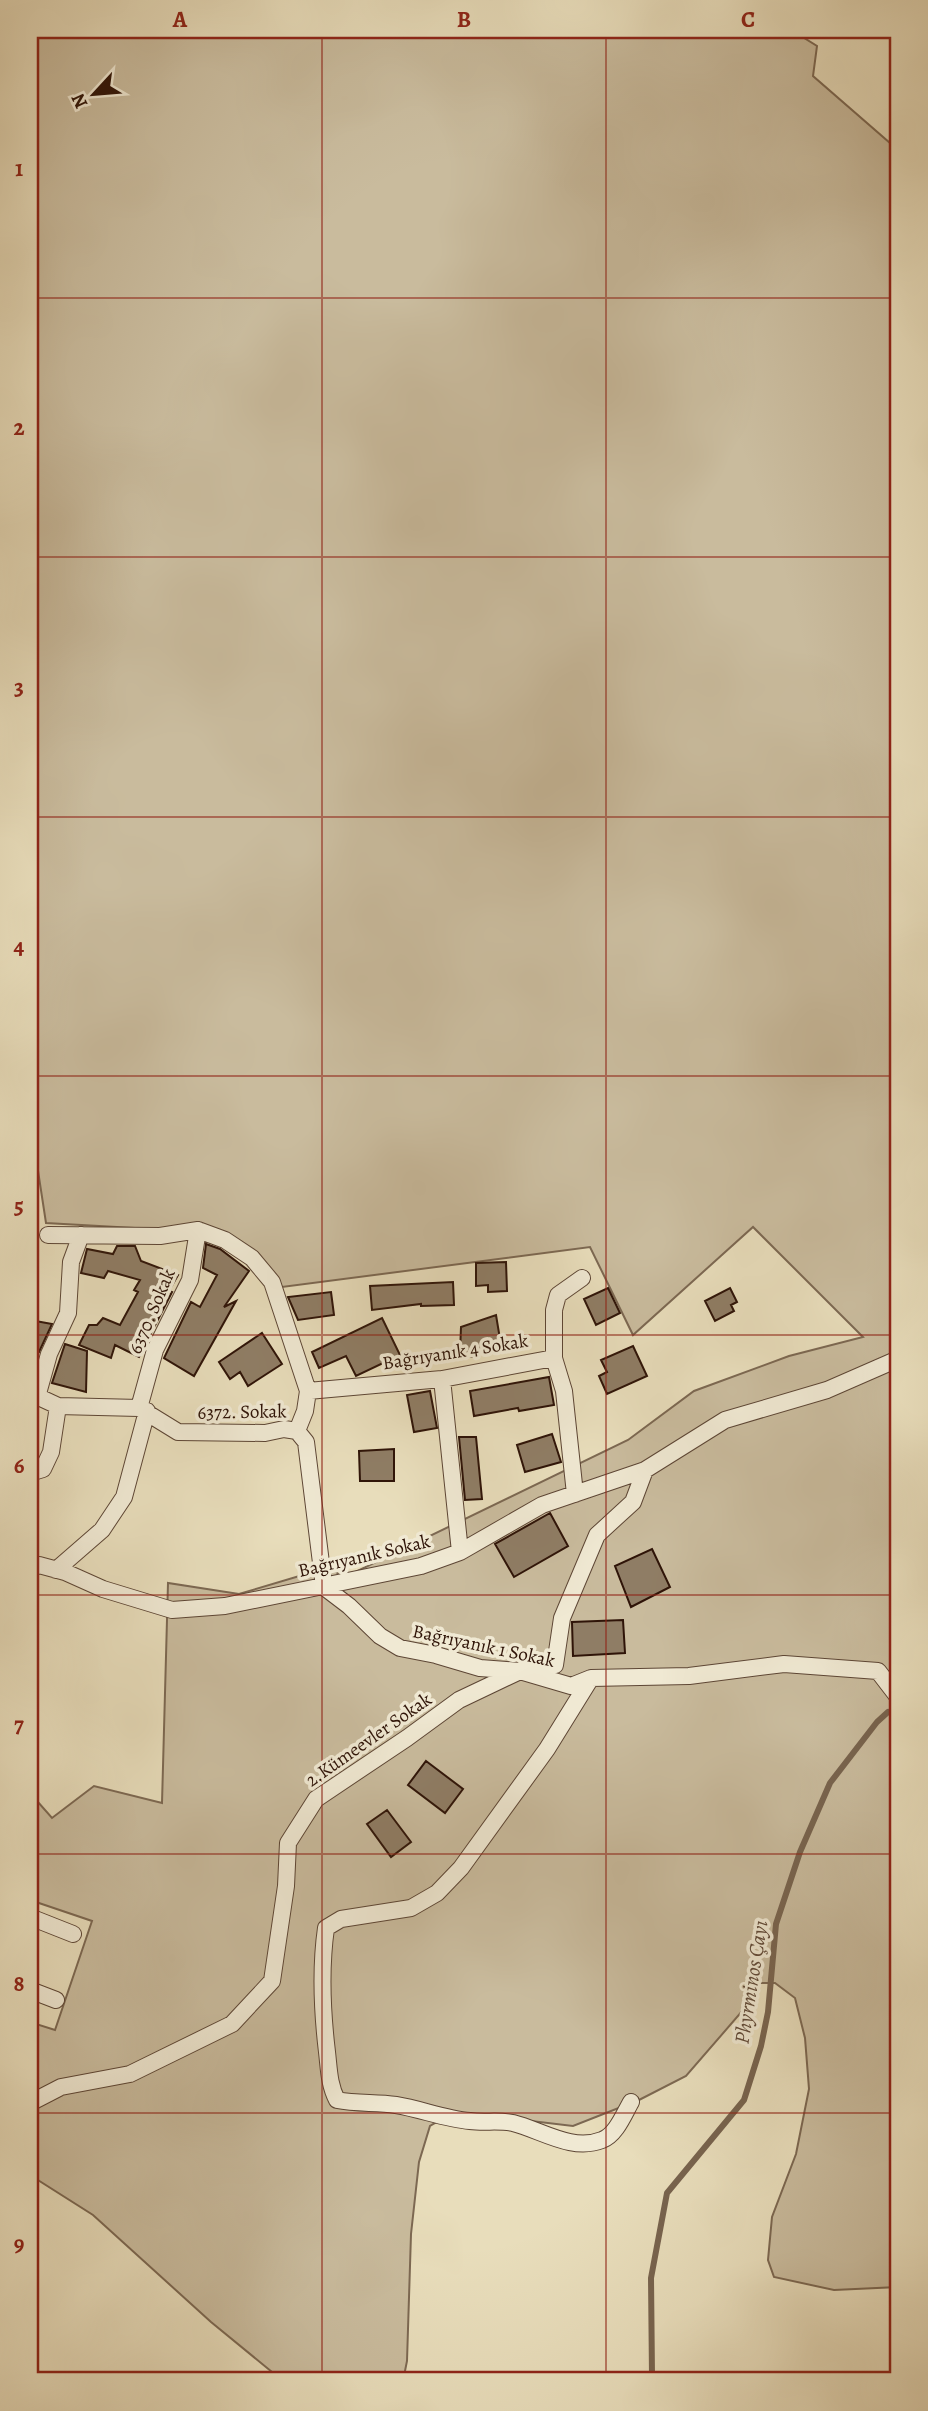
<svg xmlns="http://www.w3.org/2000/svg" width="928" height="2411" font-family="Alegreya,serif">
<style>
.green{fill:#c9bb9d;stroke:#7c6852;stroke-width:2}
.lines{fill:none;stroke-linecap:round;stroke-linejoin:round}
.stream{stroke:#78644f;stroke-width:6}
.building{fill:#8f7d65;stroke:#2f1408;stroke-width:2}
.street-casing{stroke:#5d4635;stroke-width:18}
.street{stroke:#f0e9d3;stroke-width:16}
.grid{fill:none;stroke:#8f2418;stroke-width:2;stroke-opacity:0.55}
.labels{text-anchor:middle;stroke-width:7;stroke-linejoin:round;paint-order:stroke}
.street-label{font-size:19px;fill:#2f1408;stroke:#f0e9d3}
.water-label{font-size:21px;font-style:italic;fill:#604937;stroke:#f0e9d3}
.neatline{fill:none;stroke:#8f2418;stroke-width:2.5}
.grid-label{font-size:23px;text-anchor:middle;font-weight:bold;fill:#8f2418}
</style>
<rect width="100%" height="100%" fill="#e8ddbb"/>
<filter id="stains"><feTurbulence type="fractalNoise" baseFrequency=".00286" numOctaves="4"/><feColorMatrix values="0 0 0 0 .2 0 0 0 0 .09 0 0 0 0 .02 0 0 0 .5 -.17"/></filter>
<radialGradient id="worn" r=".72"><stop offset=".6" stop-color="#630" stop-opacity="0"/><stop offset="1" stop-color="#630" stop-opacity=".3"/></radialGradient>
<path class="green" d="M 30,30 L 784,30 L 796,33 L 817,46 L 813,76 L 898,150 L 898,2287 L 834,2290 L 774,2277 L 768,2260 L 772,2217 L 796,2154 L 809,2089 L 805,2038 L 795,1998 L 775,1983 L 759,1983 L 744,2009 L 686,2076 L 639,2100 L 573,2126 L 454,2112 L 430,2126 L 419,2162 L 411,2234 L 407,2361 L 403,2381 L 283,2381 L 211,2322 L 93,2215 L 30,2175 L 30,2022 L 55,2030 L 92,1921 L 30,1900 L 30,1793 L 52,1818 L 94,1786 L 162,1803 L 168,1583 L 239,1594 L 333,1566 L 341,1579 L 628,1440 L 694,1391 L 789,1356 L 863,1337 L 753,1227 L 633,1335 L 590,1247 L 282,1287 L 242,1244 L 188,1231 L 46,1223 L 33,1138 L 30,1138 Z"/>
<g class="lines">
<path class="stream" d="M 647,2381 L 652,2375 L 651,2278 L 667,2193 L 744,2100 L 761,2046 L 768,2012 L 776,1924 L 800,1852 L 830,1783 L 877,1722 L 888,1712"/>
</g>
<path class="building" d="M 206,1244 L 220,1249 L 249,1271 L 224,1307 L 236,1301 L 194,1376 L 164,1358 L 191,1302 L 200,1307 L 217,1275 L 203,1268 Z
M 117,1246 L 135,1246 L 141,1261 L 178,1275 L 169,1291 L 172,1292 L 139,1357 L 115,1345 L 111,1358 L 79,1345 L 89,1325 L 97,1325 L 103,1318 L 120,1325 L 138,1292 L 134,1290 L 140,1280 L 108,1271 L 104,1278 L 81,1273 L 87,1249 L 113,1254 Z
M 506,1262 L 507,1291 L 488,1292 L 488,1285 L 476,1286 L 476,1263 Z
M 453,1282 L 454,1305 L 421,1306 L 421,1304 L 372,1310 L 370,1286 Z
M 608,1288 L 620,1313 L 596,1325 L 584,1299 Z
M 730,1288 L 737,1302 L 731,1305 L 734,1311 L 715,1321 L 705,1301 Z
M 331,1292 L 334,1315 L 298,1320 L 288,1297 Z
M 496,1315 L 502,1351 L 475,1354 L 474,1357 L 460,1354 L 461,1327 Z
M 382,1318 L 400,1355 L 356,1376 L 346,1356 L 319,1368 L 312,1352 Z
M 30,1320 L 52,1324 L 39,1352 L 30,1349 Z
M 262,1333 L 282,1364 L 248,1386 L 240,1372 L 230,1379 L 219,1362 Z
M 65,1344 L 87,1351 L 86,1392 L 52,1383 Z
M 633,1346 L 647,1376 L 607,1394 L 599,1376 L 607,1372 L 601,1360 Z
M 549,1377 L 554,1405 L 519,1411 L 518,1408 L 474,1416 L 470,1391 Z
M 430,1391 L 437,1428 L 414,1432 L 407,1395 Z
M 552,1434 L 561,1462 L 525,1472 L 517,1445 Z
M 459,1437 L 476,1437 L 482,1499 L 465,1500 Z
M 394,1449 L 394,1481 L 360,1481 L 359,1451 Z
M 550,1513 L 568,1546 L 514,1577 L 495,1544 Z
M 652,1549 L 670,1587 L 631,1607 L 615,1566 Z
M 623,1620 L 625,1653 L 573,1656 L 572,1622 Z
M 426,1761 L 463,1789 L 445,1813 L 408,1785 Z
M 387,1810 L 411,1842 L 391,1857 L 367,1824 Z"/>
<g class="lines">
<defs>
<path id="street" d="M 48,1235 L 160,1236 L 198,1230 L 225,1240 L 252,1258 L 272,1282 L 308,1391 L 305,1411 L 297,1431
M 554,1358 L 554,1310 L 558,1295 L 582,1278
M 442,1379 L 460,1552
M 308,1391 L 442,1379 L 554,1358 L 564,1391 L 575,1494
M 30,1393 L 58,1406 L 139,1408 L 178,1432 L 265,1433 L 284,1429 L 297,1431
M 37,1397 L 49,1354 L 68,1313 L 71,1262 L 81,1235
M 139,1408 L 155,1350 L 190,1280 L 198,1230
M 297,1431 L 306,1442 L 324,1587 L 349,1606 L 380,1636 L 400,1648 L 436,1655 L 480,1668 L 520,1671 L 571,1686 L 591,1678 L 689,1676 L 784,1664 L 878,1671 L 898,1697
M 30,1473 L 43,1469 L 51,1452 L 58,1406
M 30,1568 L 39,1565 L 65,1572 L 103,1589 L 172,1610 L 225,1606 L 421,1566 L 460,1552 L 542,1505 L 645,1470 L 725,1420 L 827,1390 L 898,1359
M 56,1570 L 102,1530 L 124,1497 L 147,1411
M 591,1678 L 547,1749 L 461,1868 L 437,1893 L 411,1908 L 341,1919 L 326,1928 C 320,1970 322,2010 327,2052 C 329,2069 329,2085 337,2100 C 357,2104 376,2102 396,2105 C 421,2109 445,2119 470,2121 C 485,2123 498,2120 513,2123 C 541,2130 572,2152 602,2140 C 616,2135 624,2114 631,2102
M 30,1917 L 73,1934
M 30,1990 L 56,2000
M 30,2103 L 61,2087 L 130,2074 L 232,2024 L 272,1981 L 286,1886 L 288,1843 L 316,1799 L 407,1738 L 459,1700 L 520,1671 L 555,1665 L 562,1618 L 597,1535 L 633,1502 L 645,1470"/>
</defs>
<use href="#street" class="street-casing"/>
<use href="#street" class="street"/>
</g>
<path class="grid" d="M 322,30 L 322,2381M 606,30 L 606,2381M 30,298 L 898,298M 30,557 L 898,557M 30,817 L 898,817M 30,1076 L 898,1076M 30,1335 L 898,1335M 30,1595 L 898,1595M 30,1854 L 898,1854M 30,2113 L 898,2113"/>
<g class="labels">
<g class="street-label">
<text transform="translate(151 1311) rotate(-67)" y="7">6370. Sokak</text>
<text transform="translate(455 1351) rotate(-9)" y="7">Bağrıyanık 4 Sokak</text>
<text transform="translate(242 1411) rotate(-1)" y="7">6372. Sokak</text>
<text transform="translate(364 1555) rotate(-13)" y="7">Bağrıyanık Sokak</text>
<text transform="translate(484 1645) rotate(12)" y="7">Bağrıyanık 1 Sokak</text>
<text transform="translate(368 1739) rotate(-35)" y="7">2.Kümeevler Sokak</text>
</g>
<g class="water-label">
<text transform="translate(751 1982) rotate(-81)" y="7">Phyrminos Çayı</text>
</g>
</g>
<rect width="928" height="2411" fill="none" stroke="#e8ddbb" stroke-width="77"/>
<g transform="translate(94 94) rotate(244)" stroke="#f0e9d3" stroke-width="5" paint-order="stroke">
<path d="M0-5L12 26L0 18L-12 26Z" fill="#2f1408"/>
<text y="-10" font-size="19" font-weight="bold" text-anchor="middle" fill="#2f1408">N</text>
</g>
<rect x="38" y="38" width="852" height="2334" class="neatline"/>
<g class="grid-label">
<text x="180" y="27">A</text>
<text x="464" y="27">B</text>
<text x="748" y="27">C</text>
<text x="19" y="176">1</text>
<text x="19" y="435">2</text>
<text x="19" y="695">3</text>
<text x="19" y="954">4</text>
<text x="19" y="1213">5</text>
<text x="19" y="1473">6</text>
<text x="19" y="1732">7</text>
<text x="19" y="1991">8</text>
<text x="19" y="2251">9</text>
</g>
<rect width="100%" height="100%" filter="url(#stains)"/>
<rect width="100%" height="100%" fill="url(#worn)"/>
</svg>
